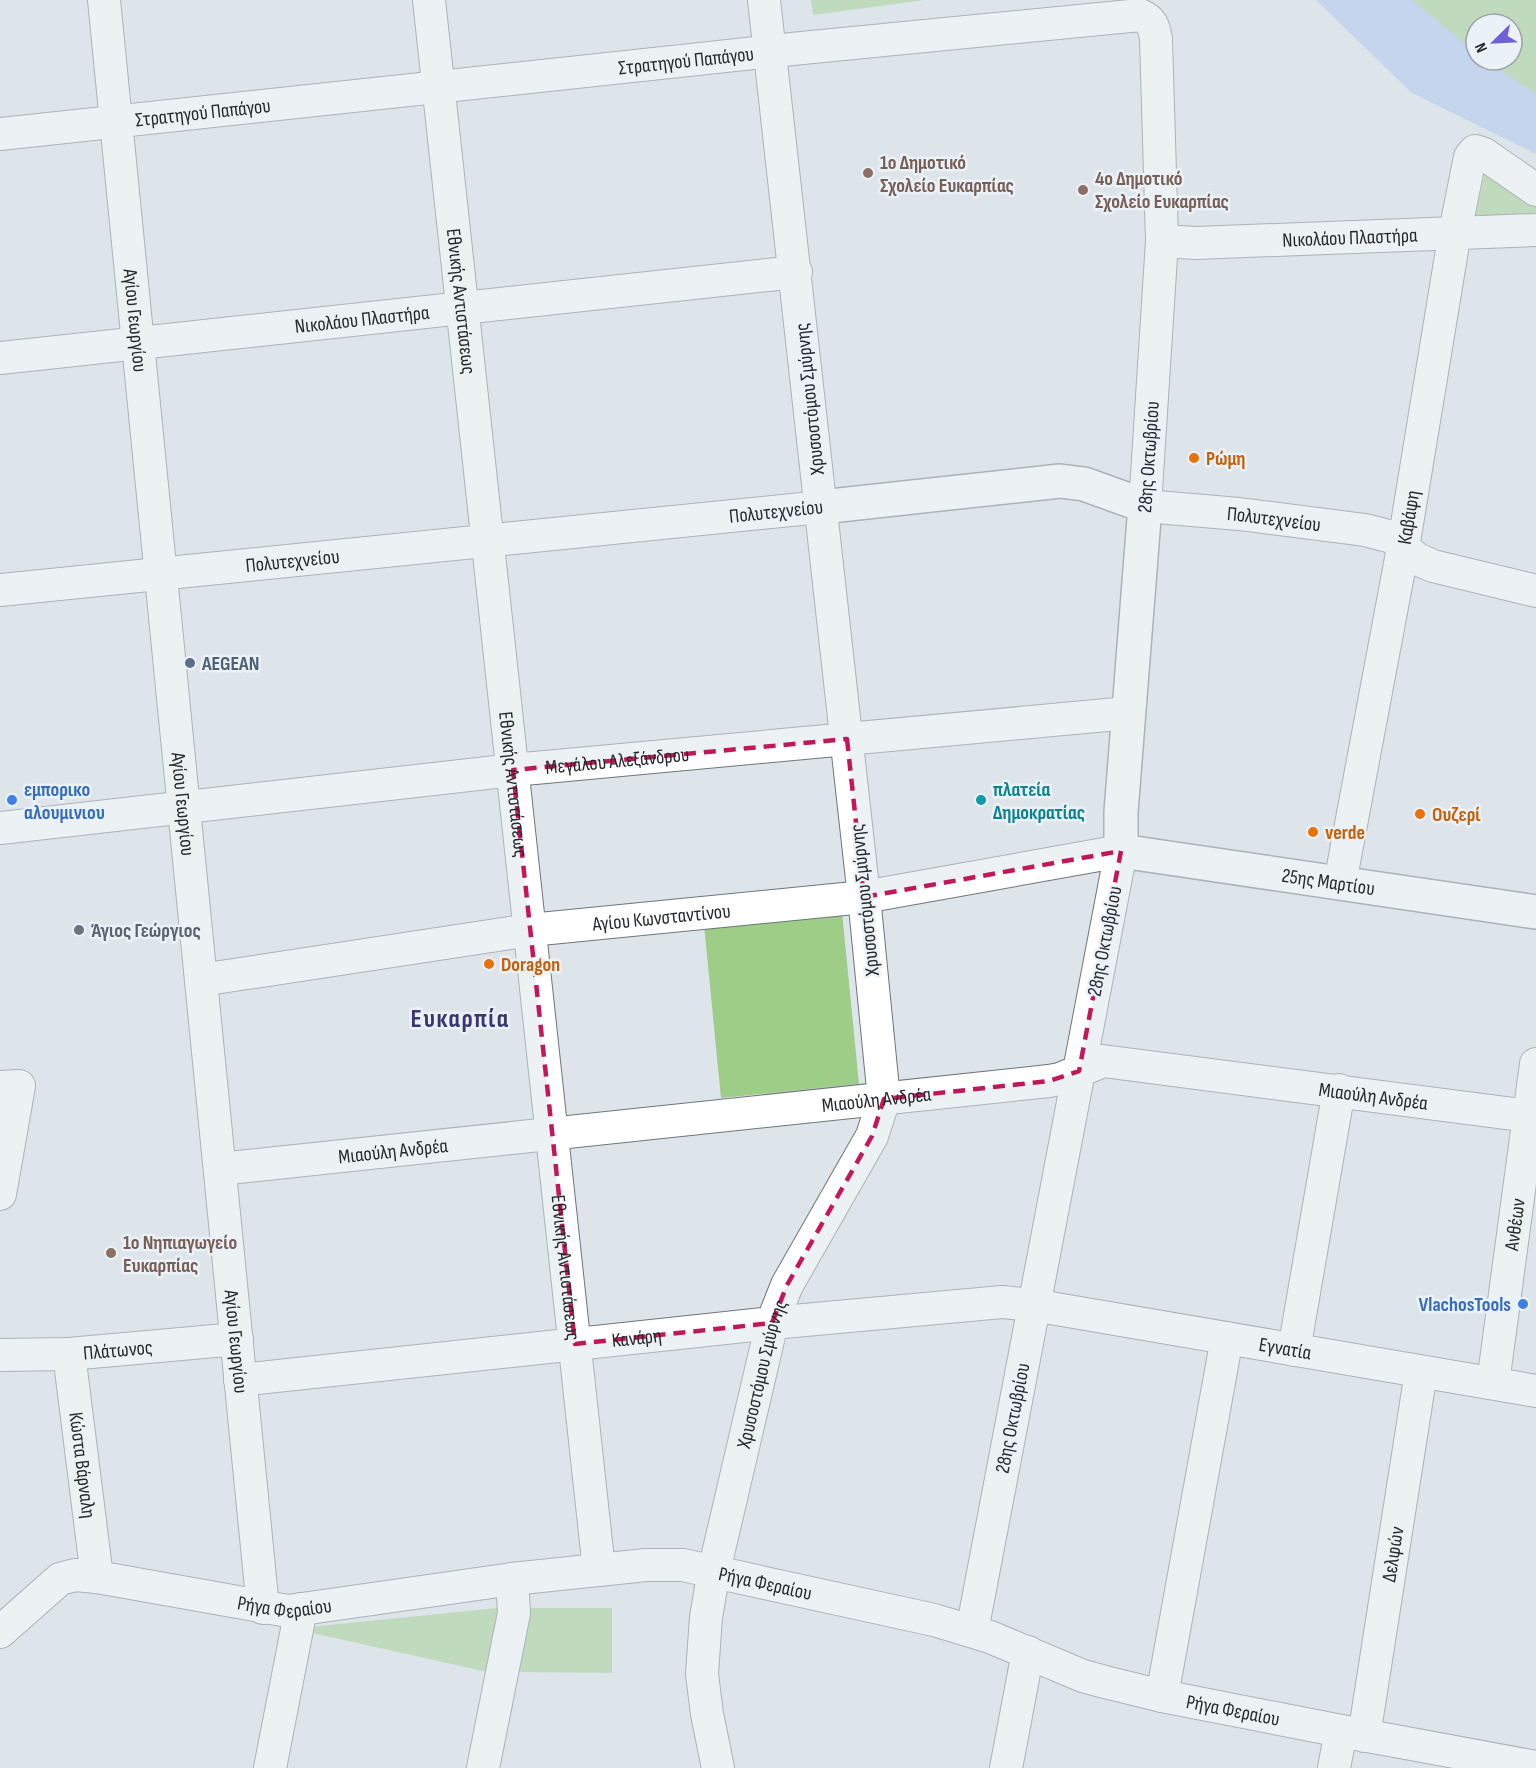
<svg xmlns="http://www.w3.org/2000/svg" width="1536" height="1768" font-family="'Sofia Sans Condensed',sans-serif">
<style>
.green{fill:#9ecd88;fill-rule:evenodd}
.water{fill:#a6c2f0}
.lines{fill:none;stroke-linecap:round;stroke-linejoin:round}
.minor-casing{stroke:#6e757a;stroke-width:34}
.major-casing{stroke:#6e757a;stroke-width:36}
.minor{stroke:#fff;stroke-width:32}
.major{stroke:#fff;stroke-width:33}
.marked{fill:none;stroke:#c2185b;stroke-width:4.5;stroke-dasharray:12 8;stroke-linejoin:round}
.education-dot{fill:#8d6e63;stroke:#eaf2f8;stroke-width:2}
.food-dot{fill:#e8710a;stroke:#eaf2f8;stroke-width:2}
.service-dot{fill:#5c6f8a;stroke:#eaf2f8;stroke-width:2}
.shop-dot{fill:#3f7fe0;stroke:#eaf2f8;stroke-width:2}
.culture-dot{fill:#0f9aa8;stroke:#eaf2f8;stroke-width:2}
.worship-dot{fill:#6b7280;stroke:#eaf2f8;stroke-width:2}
.labels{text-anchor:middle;stroke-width:5;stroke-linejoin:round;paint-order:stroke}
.street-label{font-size:20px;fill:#26292b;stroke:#eaf2f8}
.education-label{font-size:20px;font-weight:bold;fill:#785e54;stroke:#eaf2f8;text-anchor:start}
.food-label{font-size:20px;font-weight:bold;fill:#c56008;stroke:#eaf2f8;text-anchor:start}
.service-label{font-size:20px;font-weight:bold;fill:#4e5e75;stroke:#eaf2f8;text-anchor:start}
.shop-label{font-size:20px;font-weight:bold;fill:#366cbe;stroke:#eaf2f8;text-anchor:start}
.culture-label{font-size:20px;font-weight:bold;fill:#0d838f;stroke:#eaf2f8;text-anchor:start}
.worship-label{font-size:20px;font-weight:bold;fill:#5b616d;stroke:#eaf2f8;text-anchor:start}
.district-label{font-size:26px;font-weight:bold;letter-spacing:1.5px;fill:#3c3571;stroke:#eaf2f8}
</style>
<rect width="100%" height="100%" fill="#dde5eb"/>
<path class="green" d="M 811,0 L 925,0 L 813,15 Z
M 1364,0 L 1536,0 L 1536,121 ZM 1476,24 L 1512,24 L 1512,60 L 1476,60 Z
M 1485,171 L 1536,204 L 1536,217 L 1475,217 Z
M 842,912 L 859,1084 L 721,1098 L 704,925 Z
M 497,1608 L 498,1617 L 487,1672 L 308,1632 L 309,1627 Z
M 520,1608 L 612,1608 L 612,1673 L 520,1672 Z"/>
<path class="water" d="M 1316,0 L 1412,0 L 1476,53 L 1476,60 L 1485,60 L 1536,94 L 1536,154 L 1412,93 Z"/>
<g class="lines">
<defs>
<g id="minor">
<path id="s1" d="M 104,0 L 263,1608"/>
<path id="s2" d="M 429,0 L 599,1570"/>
<path id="s3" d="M 0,134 L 792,49 L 1140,15 C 1152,20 1154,27 1156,39 L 1162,241 L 1145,506 L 1239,514 L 1365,530 L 1392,537 L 1417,559 L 1433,566 L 1536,591"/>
<path id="s4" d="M 1162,241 L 1196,243 L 1536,230"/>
<path id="s5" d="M 0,358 L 796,272"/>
<path id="s6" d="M 0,590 L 821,507"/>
<path id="s7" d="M 0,828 L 513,770 L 1128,713"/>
<path id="s8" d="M 1340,883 L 1403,548 L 1455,232 L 1470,157 L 1475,151 L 1484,154 L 1536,190"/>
<path id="s9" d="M 201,980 L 530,930 L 864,897 L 1121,851 L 972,1631"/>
<path d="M 0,1087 L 19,1086 L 0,1194"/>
<path id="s10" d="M 220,1169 L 1049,1081 L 1060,1079 L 1103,1061 L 1529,1116"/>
<path d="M 1294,1350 L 1339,1090"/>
<path id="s11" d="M 69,1354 L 97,1577"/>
<path id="s12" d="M 0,1355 L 69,1354 L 237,1339"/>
<path id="s13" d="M 240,1380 L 772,1323 L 1002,1302 L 1033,1305 L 1536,1391"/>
<path id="s14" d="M 1493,1383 L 1536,1064"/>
<path id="s15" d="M 0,1632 L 60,1579 L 75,1575 L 97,1577 L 288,1611 L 512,1579 L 646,1565 L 683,1565 L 934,1620 L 990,1637 L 1083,1676 L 1105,1682 L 1162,1696 L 1341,1731 L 1536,1767"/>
<path d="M 1162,1696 L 1227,1338"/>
<path id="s16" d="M 1364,1736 L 1421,1372"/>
<path d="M 270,1768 L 301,1609"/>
<path d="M 483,1768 L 514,1613 L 512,1579"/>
<path id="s17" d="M 718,1768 L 707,1714 L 702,1674 L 706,1617 L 714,1571 L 772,1323 L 787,1285 L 872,1136 L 884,1099 L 864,897 L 764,0"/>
<path d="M 1006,1768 L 1028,1652"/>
<path d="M 1334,1768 L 1341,1731"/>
</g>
<g id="major">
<path id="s18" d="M 821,507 L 1060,481 L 1084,484 L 1145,506 L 1121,812 L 1121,851 L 1536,912"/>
</g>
</defs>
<use href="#minor" class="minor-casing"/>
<use href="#major" class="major-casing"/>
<use href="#minor" class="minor"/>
<use href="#major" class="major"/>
</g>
<path d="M0 0H1536V1768H0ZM 847,739 L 864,897 L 1121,851 L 1079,1071 L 1049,1081 L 884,1099 L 872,1136 L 787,1285 L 772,1323 L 575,1344 L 513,770 Z" fill="#dde5eb" fill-opacity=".55" fill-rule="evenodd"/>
<path class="marked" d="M 847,739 L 864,897 L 1121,851 L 1079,1071 L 1049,1081 L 884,1099 L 872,1136 L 787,1285 L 772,1323 L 575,1344 L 513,770 Z"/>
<g class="education-dot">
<circle cx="868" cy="173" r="6"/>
<circle cx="1083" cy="190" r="6"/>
<circle cx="111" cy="1253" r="6"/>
</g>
<g class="food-dot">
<circle cx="1194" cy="458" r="6"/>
<circle cx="1420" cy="814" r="6"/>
<circle cx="1313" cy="832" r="6"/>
<circle cx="489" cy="964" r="6"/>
</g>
<circle class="service-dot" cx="190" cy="663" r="6"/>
<g class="shop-dot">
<circle cx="12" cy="800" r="6"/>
<circle cx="1523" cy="1304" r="6"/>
</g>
<circle class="culture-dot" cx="981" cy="800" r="6"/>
<circle class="worship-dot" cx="79" cy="930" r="6"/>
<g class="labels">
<g class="street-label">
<text dy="7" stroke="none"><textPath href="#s3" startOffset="690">Στρατηγού Παπάγου</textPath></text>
<text dy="7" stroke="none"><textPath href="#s3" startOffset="204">Στρατηγού Παπάγου</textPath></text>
<text dy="7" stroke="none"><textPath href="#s4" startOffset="188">Νικολάου Πλαστήρα</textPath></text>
<text dy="7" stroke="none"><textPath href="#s2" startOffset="303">Εθνικής Αντιστάσεως</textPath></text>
<text dy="7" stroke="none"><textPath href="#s1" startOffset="322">Αγίου Γεωργίου</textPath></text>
<text dy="7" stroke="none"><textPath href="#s5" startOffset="364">Νικολάου Πλαστήρα</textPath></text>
<text transform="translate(809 399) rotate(-96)" y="7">Χρυσοστόμου Σμύρνης</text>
<text transform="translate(1148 457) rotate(-86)" y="7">28ης Οκτωβρίου</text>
<text transform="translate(776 511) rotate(-6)" y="7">Πολυτεχνείου</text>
<text dy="7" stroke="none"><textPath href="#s8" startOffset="372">Καβάφη</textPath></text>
<text dy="7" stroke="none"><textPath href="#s3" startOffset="1774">Πολυτεχνείου</textPath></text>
<text dy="7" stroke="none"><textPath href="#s6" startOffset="294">Πολυτεχνείου</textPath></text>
<text dy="7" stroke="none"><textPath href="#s7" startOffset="621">Μεγάλου Αλεξάνδρου</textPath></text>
<text dy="7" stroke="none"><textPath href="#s2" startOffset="789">Εθνικής Αντιστάσεως</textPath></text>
<text dy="7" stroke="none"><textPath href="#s1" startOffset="808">Αγίου Γεωργίου</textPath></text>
<text dy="7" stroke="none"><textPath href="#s18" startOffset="885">25ης Μαρτίου</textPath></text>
<text transform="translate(864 900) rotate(-96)" y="7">Χρυσοστόμου Σμύρνης</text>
<text dy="7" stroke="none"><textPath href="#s9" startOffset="465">Αγίου Κωνσταντίνου</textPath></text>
<text transform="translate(1104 941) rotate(-79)" y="7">28ης Οκτωβρίου</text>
<text dy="7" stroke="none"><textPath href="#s10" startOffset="1164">Μιαούλη Ανδρέα</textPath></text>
<text dy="7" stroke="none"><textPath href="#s10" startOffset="660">Μιαούλη Ανδρέα</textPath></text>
<text dy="7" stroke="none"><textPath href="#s10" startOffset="174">Μιαούλη Ανδρέα</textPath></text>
<text dy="7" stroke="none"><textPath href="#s14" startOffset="160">Ανθέων</textPath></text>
<text dy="7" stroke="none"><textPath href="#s2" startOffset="1275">Εθνικής Αντιστάσεως</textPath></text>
<text dy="7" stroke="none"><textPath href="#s13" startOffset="399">Κανάρη</textPath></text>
<text dy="7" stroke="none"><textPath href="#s1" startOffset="1348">Αγίου Γεωργίου</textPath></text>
<text dy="7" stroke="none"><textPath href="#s13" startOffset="1053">Εγνατία</textPath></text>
<text dy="7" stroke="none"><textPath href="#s12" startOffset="118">Πλάτωνος</textPath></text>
<text dy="7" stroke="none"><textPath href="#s17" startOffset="402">Χρυσοστόμου Σμύρνης</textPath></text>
<text transform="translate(1012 1418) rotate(-79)" y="7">28ης Οκτωβρίου</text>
<text dy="7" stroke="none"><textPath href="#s11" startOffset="112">Κώστα Βάρναλη</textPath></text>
<text dy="7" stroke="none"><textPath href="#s16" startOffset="184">Δελφών</textPath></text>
<text dy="7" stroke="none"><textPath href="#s15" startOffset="794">Ρήγα Φεραίου</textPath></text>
<text dy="7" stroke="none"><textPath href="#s15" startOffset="308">Ρήγα Φεραίου</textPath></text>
<text dy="7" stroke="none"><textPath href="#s15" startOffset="1280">Ρήγα Φεραίου</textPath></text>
</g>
<g class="education-label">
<text x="880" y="169">1ο Δημοτικό<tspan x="880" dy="23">Σχολείο Ευκαρπίας</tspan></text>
<text x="1095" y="185">4ο Δημοτικό<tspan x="1095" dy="23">Σχολείο Ευκαρπίας</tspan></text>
<text x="123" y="1249">1ο Νηπιαγωγείο<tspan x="123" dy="23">Ευκαρπίας</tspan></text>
</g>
<g class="food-label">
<text x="1206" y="465">Ρώμη</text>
<text x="1432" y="821">Ουζερί</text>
<text x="1325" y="839">verde</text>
<text x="501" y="971">Doragon</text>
</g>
<g class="service-label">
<text x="202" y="670">AEGEAN</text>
</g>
<g class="shop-label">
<text x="24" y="796">εμπορικο<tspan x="24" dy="23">αλουμινιου</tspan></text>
<text x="1511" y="1311" text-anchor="end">VlachosTools</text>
</g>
<g class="culture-label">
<text x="993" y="796">πλατεία<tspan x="993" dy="23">Δημοκρατίας</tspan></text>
</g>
<g class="worship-label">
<text x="91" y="937">Άγιος Γεώργιος</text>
</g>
<g class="district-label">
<text x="460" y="1027">Ευκαρπία</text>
</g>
</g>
<g transform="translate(1494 42) rotate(246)"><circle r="28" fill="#eaf2f8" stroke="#9ca2a6" stroke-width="1.5"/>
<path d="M0-4.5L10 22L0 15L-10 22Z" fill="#715fda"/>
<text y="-9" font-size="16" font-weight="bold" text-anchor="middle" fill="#26292b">N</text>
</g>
</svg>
